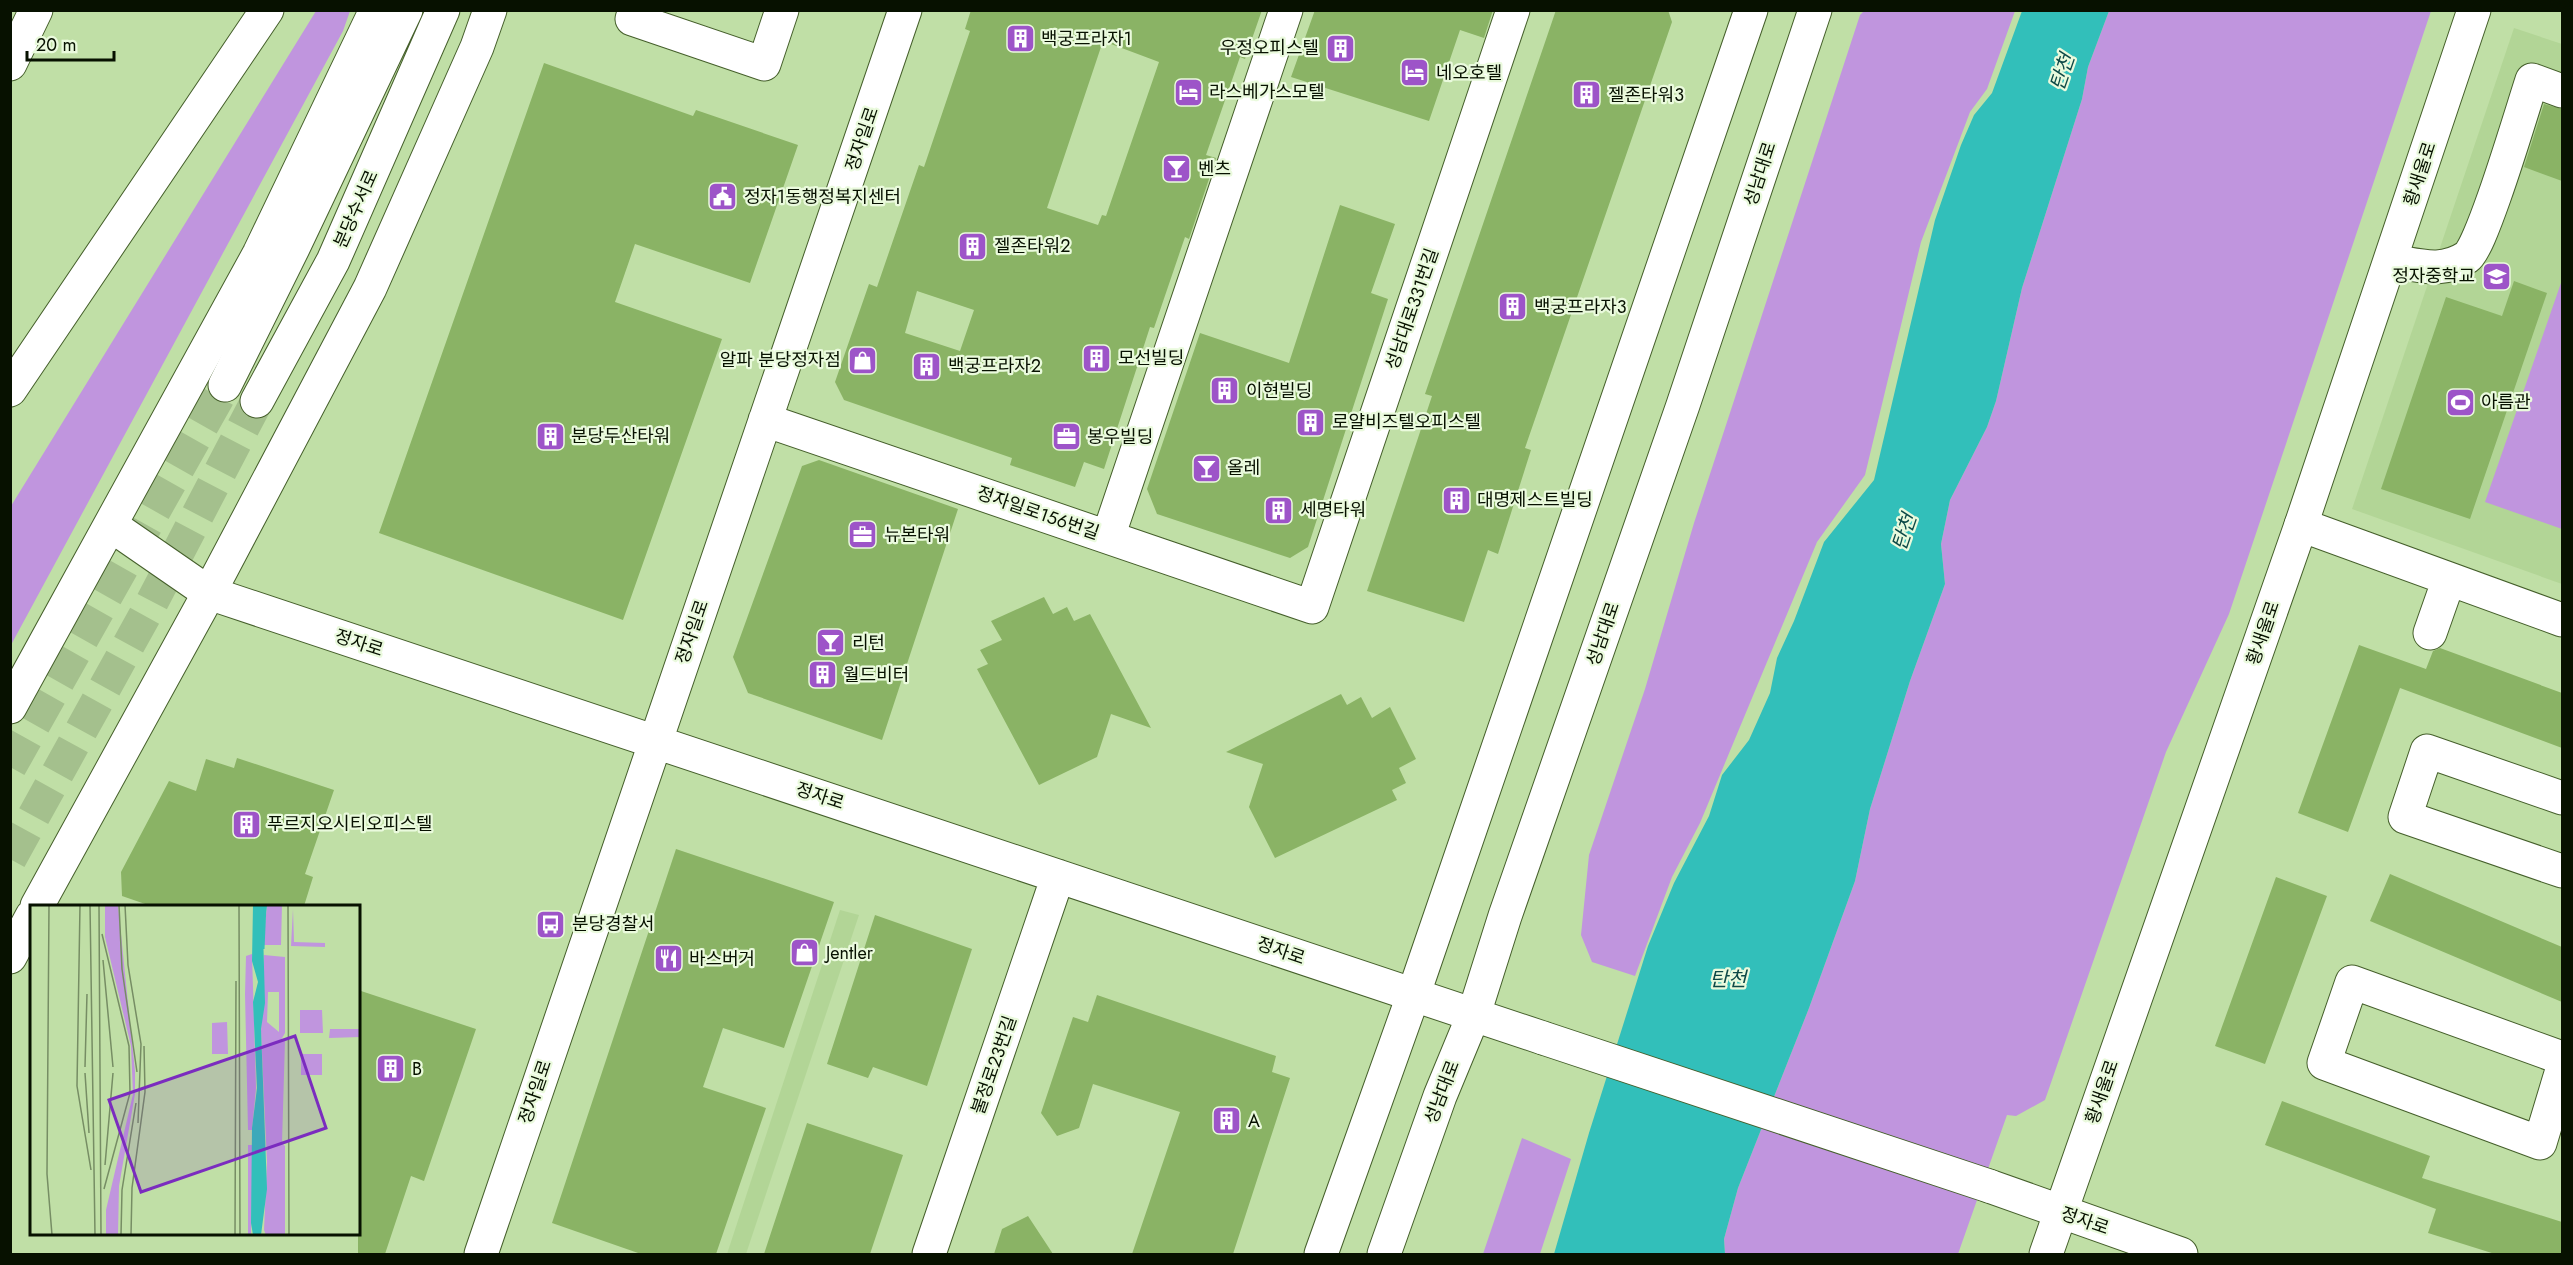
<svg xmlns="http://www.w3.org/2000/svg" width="2573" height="1265" font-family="Jost,'Noto Sans KR',sans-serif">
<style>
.built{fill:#b2d596}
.green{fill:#c095de}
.water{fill:#32bfba}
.building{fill:#8ab365;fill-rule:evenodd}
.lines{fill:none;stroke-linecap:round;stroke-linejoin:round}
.highway-tunnel{stroke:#a4c08d;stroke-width:33;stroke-dasharray:33 16;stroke-linecap:butt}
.minor-casing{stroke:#455f2b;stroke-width:35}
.major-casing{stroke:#455f2b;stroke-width:35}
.highway-casing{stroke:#455f2b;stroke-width:35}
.minor{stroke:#fff;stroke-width:33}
.major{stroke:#fff;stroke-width:33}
.highway{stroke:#fff;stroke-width:33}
.minor-bridge-casing{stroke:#455f2b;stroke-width:35;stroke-linecap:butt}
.minor-bridge{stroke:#fff;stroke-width:33}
.labels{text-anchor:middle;stroke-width:4.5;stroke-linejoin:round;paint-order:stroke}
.poi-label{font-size:18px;fill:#071100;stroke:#eafadd;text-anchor:start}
.street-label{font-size:18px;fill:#071100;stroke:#eafadd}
.water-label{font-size:20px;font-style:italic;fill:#0d4947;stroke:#eafadd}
.inset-river{fill:none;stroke:#32bfba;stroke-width:3}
.inset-road{fill:none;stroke:#768d64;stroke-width:1.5}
.view{fill:#7b2cbf;fill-opacity:0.15;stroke:#7b2cbf;stroke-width:3}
.inset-edge{fill:none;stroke:#071100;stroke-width:3}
</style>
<rect width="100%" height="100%" fill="#c0dfa6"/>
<path class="built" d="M 2514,28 L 2562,44 L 2562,584 L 2352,509 Z
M 840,910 L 859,915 L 746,1254 L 727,1254 Z"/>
<path class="green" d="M 316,11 L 350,11 L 343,31 L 11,645 L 11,506 Z
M 1864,11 L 2015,11 L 1987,89 L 1970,112 L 1921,242 L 1865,475 L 1817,542 L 1700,823 L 1672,877 L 1635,976 L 1592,962 L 1581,935 L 1589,855 L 1645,689 L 1694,523 L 1860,15 Z
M 2109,11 L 2431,11 L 2229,614 L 2166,752 L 2045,1100 L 2016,1116 L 2007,1115 L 1958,1254 L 1725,1254 L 1724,1239 L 1738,1188 L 1809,1008 L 1855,881 L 1870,809 L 1910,681 L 1945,584 L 1941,544 L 1950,500 L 1987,427 L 1996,401 L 2022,288 L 2082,99 L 2088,67 Z
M 2562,280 L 2562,529 L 2485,502 Z
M 1522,1138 L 1571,1159 L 1540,1254 L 1483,1254 Z"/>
<path class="water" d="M 2022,11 L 2109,11 L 2088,67 L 2082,99 L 2022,288 L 1996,401 L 1987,427 L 1950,500 L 1941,544 L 1945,584 L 1910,681 L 1870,809 L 1855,881 L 1809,1008 L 1738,1188 L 1724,1239 L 1725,1254 L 1554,1254 L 1589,1133 L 1648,946 L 1674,883 L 1709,816 L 1722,775 L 1749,740 L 1770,693 L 1777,658 L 1794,621 L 1824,542 L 1874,480 L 1935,220 L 1961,145 L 1974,115 L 1992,93 Z"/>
<path class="building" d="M 971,10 L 1262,10 L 1245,59 L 1240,57 L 1206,155 L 1216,158 L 1189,239 L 1185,237 L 1154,328 L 1150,327 L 1104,469 L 1084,462 L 1075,487 L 1010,465 L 1012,458 L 844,400 L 835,382 L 869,284 L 877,287 L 919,165 L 924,167 L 970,31 L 965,29 ZM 1103,41 L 1159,62 L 1106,216 L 1102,215 L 1098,225 L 1047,208 ZM 917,291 L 974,310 L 960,351 L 905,333 Z
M 1315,10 L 1493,10 L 1484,38 L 1460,30 L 1429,121 L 1291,77 Z
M 1556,10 L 1668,10 L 1672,22 L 1525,448 L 1531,450 L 1498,554 L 1488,550 L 1464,622 L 1367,591 L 1432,396 L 1425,394 Z
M 544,63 L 693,116 L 696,110 L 798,145 L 750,283 L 635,244 L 615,302 L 722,339 L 623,620 L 379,533 Z
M 2544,104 L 2562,109 L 2562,181 L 2524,167 Z
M 1340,205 L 1395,224 L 1371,293 L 1388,299 L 1308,547 L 1290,558 L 1157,514 L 1147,489 L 1200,333 L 1289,363 Z
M 2514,281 L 2547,293 L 2470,519 L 2381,489 L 2446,297 L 2502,316 Z
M 819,460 L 958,509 L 882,740 L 748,693 L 733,657 L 802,466 Z
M 1044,597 L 1053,614 L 1067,607 L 1074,621 L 1090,614 L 1151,728 L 1111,714 L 1097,757 L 1039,785 L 977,669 L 988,664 L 980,650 L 1002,640 L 991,621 Z
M 2359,645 L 2426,669 L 2433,651 L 2440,648 L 2562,693 L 2562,748 L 2400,688 L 2348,832 L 2298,813 Z
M 1341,694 L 1347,705 L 1361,697 L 1372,718 L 1390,707 L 1416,759 L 1399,768 L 1406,783 L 1392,790 L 1397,800 L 1275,858 L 1249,807 L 1263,764 L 1226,752 Z
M 237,758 L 334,790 L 305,874 L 313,877 L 304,906 L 151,906 L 122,896 L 121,872 L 169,781 L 196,791 L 206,759 L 234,768 Z
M 676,849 L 834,902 L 784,1048 L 723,1028 L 703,1087 L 766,1108 L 716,1254 L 641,1254 L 552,1223 Z
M 2390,874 L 2562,947 L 2562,1002 L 2370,921 Z
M 2276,877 L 2327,896 L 2265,1064 L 2215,1046 Z
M 875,915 L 972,949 L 927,1086 L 873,1067 L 868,1078 L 827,1064 Z
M 358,990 L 476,1029 L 424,1181 L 411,1176 L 385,1254 L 358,1254 Z
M 1097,995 L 1276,1056 L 1272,1072 L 1290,1078 L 1233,1254 L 1132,1254 L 1180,1112 L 1093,1084 L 1079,1128 L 1057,1136 L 1041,1113 L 1073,1017 L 1088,1022 Z
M 2282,1101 L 2430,1156 L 2422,1178 L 2562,1222 L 2562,1254 L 2495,1254 L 2428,1233 L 2436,1209 L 2265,1145 Z
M 807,1123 L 903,1155 L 870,1254 L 764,1254 Z
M 1028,1216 L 1053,1254 L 994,1254 L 1002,1229 Z"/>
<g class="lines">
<path class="highway-tunnel" d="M 10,767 L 225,385
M 10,859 L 150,606 L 257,401"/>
<defs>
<path id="minor" d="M 635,10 L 632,19 L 764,64 L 782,10
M 2391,261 C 2419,265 2441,274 2467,257 C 2482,247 2523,107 2532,80 L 2562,91
M 765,420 L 1312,607 L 1513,10
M 2301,525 L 2562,620
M 112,526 L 209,593 L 1543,1038
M 1108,537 L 1286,10
M 2430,633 L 2449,579
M 2562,798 L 2427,751 L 2405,817 L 2562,871
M 2562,1058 L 2352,982 L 2324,1063 L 2540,1143 L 2562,1070
M 1989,1186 L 2181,1254
M 481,1254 L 905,10
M 929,1254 L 1058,876"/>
<path id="major" d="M 10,707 L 259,254 L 376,10
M 37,906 L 209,593 L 370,288 L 477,47 L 490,10
M 10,957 L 32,916
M 1321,1254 L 1413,996 L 1751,10
M 1384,1254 L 1440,1096 L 1474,1014 L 1505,916 L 1683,405 L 1815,10
M 2046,1254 L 2301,525 L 2474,10"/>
<path id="highway" d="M 10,64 L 36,10
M 225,385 L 294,246 L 406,10
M 10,390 L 267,10
M 257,401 L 333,261 L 443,10"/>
</defs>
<use href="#minor" class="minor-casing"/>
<use href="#major" class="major-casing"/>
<use href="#highway" class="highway-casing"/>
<use href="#minor" class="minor"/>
<use href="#major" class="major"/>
<use href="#highway" class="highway"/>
<defs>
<path id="minor-bridge" d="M 1543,1038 L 1989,1186"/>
</defs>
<use href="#minor-bridge" class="minor-bridge-casing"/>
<use href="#minor-bridge" class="minor-bridge"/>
</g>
<defs>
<symbol id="building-square" viewBox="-11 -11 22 22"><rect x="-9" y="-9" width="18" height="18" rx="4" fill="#9d54c8" stroke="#eafadd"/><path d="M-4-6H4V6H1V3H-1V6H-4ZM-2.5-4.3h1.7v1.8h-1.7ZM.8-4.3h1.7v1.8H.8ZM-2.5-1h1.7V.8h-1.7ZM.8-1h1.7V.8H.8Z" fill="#fff"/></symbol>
<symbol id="hotel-square" viewBox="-11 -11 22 22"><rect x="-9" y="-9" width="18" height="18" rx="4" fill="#9d54c8" stroke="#eafadd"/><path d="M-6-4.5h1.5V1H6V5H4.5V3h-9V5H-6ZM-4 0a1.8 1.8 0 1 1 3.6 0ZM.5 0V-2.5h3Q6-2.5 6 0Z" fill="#fff"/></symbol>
<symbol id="bar-square" viewBox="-11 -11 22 22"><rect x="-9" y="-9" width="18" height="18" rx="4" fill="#9d54c8" stroke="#eafadd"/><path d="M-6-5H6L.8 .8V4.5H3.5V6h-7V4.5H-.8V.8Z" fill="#fff"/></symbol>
<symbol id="civic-square" viewBox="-11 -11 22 22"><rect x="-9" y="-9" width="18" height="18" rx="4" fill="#9d54c8" stroke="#eafadd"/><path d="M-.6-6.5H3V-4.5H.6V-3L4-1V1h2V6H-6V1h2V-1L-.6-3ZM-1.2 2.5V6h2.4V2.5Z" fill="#fff"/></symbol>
<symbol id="school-square" viewBox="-11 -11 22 22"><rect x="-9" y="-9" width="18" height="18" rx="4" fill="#9d54c8" stroke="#eafadd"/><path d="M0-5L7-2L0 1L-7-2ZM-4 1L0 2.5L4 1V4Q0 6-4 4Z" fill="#fff"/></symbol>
<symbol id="shop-square" viewBox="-11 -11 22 22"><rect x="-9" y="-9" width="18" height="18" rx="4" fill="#9d54c8" stroke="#eafadd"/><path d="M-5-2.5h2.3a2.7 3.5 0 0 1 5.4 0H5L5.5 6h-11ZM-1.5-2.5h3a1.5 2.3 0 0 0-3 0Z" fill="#fff"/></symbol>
<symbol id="stadium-square" viewBox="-11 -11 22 22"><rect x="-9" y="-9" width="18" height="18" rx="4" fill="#9d54c8" stroke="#eafadd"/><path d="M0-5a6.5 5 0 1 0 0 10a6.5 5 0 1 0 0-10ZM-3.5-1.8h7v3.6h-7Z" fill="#fff"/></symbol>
<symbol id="office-square" viewBox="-11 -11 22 22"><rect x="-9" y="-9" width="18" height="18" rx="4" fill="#9d54c8" stroke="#eafadd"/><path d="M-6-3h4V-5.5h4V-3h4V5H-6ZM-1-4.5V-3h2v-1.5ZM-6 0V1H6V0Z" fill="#fff"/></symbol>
<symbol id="bus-square" viewBox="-11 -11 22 22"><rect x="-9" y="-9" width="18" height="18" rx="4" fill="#9d54c8" stroke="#eafadd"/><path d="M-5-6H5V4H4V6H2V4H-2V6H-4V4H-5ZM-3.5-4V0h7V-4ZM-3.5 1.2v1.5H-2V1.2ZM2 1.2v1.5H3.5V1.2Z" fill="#fff"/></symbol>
<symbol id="restaurant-square" viewBox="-11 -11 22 22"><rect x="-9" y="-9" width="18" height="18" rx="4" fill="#9d54c8" stroke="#eafadd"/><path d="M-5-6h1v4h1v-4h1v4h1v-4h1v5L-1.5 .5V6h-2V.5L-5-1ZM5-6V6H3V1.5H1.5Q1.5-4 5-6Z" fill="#fff"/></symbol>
</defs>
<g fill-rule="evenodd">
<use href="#building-square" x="1004" y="22" width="33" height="33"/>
<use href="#building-square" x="1324" y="32" width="33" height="33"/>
<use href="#hotel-square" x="1398" y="56" width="33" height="33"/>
<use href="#hotel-square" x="1172" y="76" width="33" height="33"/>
<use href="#building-square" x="1570" y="78" width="33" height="33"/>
<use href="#bar-square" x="1160" y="152" width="33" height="33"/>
<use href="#civic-square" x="706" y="180" width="33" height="33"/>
<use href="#building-square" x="956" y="230" width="33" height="33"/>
<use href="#school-square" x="2480" y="260" width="33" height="33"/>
<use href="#building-square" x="1496" y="290" width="33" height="33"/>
<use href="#building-square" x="1080" y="342" width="33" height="33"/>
<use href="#shop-square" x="846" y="344" width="33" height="33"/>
<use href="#building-square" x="910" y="350" width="33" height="33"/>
<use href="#building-square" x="1208" y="374" width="33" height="33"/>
<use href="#stadium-square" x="2444" y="386" width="33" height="33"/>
<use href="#building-square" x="1294" y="406" width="33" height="33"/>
<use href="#building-square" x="534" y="420" width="33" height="33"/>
<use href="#office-square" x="1050" y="420" width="33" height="33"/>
<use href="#bar-square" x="1190" y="452" width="33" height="33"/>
<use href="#building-square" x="1440" y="484" width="33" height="33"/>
<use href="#building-square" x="1262" y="494" width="33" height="33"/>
<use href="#office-square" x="846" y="518" width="33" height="33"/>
<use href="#bar-square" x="814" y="626" width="33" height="33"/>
<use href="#building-square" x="806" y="658" width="33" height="33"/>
<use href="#building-square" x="230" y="808" width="33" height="33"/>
<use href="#bus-square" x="534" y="908" width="33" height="33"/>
<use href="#shop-square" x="788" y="936" width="33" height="33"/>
<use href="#restaurant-square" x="652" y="942" width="33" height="33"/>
<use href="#building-square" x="374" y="1052" width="33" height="33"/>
<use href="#building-square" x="1210" y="1104" width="33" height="33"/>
</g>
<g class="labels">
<g class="poi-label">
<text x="1041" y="45">백궁프라자1</text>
<text x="1319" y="54" text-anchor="end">우정오피스텔</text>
<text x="1436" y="79">네오호텔</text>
<text x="1209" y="98">라스베가스모텔</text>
<text x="1608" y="101">젤존타워3</text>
<text x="1198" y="175">벤츠</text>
<text x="744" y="203">정자1동행정복지센터</text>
<text x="994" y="252">젤존타워2</text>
<text x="2475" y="282" text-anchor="end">정자중학교</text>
<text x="1534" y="313">백궁프라자3</text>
<text x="1118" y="364">모선빌딩</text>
<text x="841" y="366" text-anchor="end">알파 분당정자점</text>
<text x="948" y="372">백궁프라자2</text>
<text x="1246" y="397">이현빌딩</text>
<text x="2481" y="408">아름관</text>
<text x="1332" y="428">로얄비즈텔오피스텔</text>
<text x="571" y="442">분당두산타워</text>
<text x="1087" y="443">봉우빌딩</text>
<text x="1227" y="474">올레</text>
<text x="1477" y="506">대명제스트빌딩</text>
<text x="1300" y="516">세명타워</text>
<text x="884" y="541">뉴본타워</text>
<text x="852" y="649">리턴</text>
<text x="843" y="681">월드비터</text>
<text x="267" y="830">푸르지오시티오피스텔</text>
<text x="572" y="930">분당경찰서</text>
<text x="826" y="959">Jentler</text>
<text x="689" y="965">바스버거</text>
<text x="412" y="1075">B</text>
<text x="1248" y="1127">A</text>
</g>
<g class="street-label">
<text transform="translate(862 139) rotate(-71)" y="6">정자일로</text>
<text transform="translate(1760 174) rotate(-72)" y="6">성남대로</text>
<text transform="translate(2420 174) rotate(-72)" y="6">황새울로</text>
<text transform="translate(356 209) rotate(-66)" y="6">분당수서로</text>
<text transform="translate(1412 309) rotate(-71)" y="6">성남대로331번길</text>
<text transform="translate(1038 513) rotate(19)" y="6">정자일로156번길</text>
<text transform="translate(692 632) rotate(-71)" y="6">정자일로</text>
<text transform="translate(2263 633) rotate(-71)" y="6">황새울로</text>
<text transform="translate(1603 634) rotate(-71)" y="6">성남대로</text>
<text transform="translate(359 643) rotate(18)" y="6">정자로</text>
<text transform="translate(820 796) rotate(18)" y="6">정자로</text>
<text transform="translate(1281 951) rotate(19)" y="6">정자로</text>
<text transform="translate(994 1065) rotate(-71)" y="6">불정로23번길</text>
<text transform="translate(535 1092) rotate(-71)" y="6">정자일로</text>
<text transform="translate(1442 1092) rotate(-69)" y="6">성남대로</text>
<text transform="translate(2102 1092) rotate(-71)" y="6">황새울로</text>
<text transform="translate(2085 1221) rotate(19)" y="6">정자로</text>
</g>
<g class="water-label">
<text transform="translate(2062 72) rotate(-71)" y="7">탄천</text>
<text transform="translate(1904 532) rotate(-71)" y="7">탄천</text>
<text x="1728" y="986">탄천</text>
</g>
</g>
<g transform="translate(30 905)">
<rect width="330" height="330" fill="#c0dfa6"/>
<path d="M 88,0 L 105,166 L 105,189 L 89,281 L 88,330 L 76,330 L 76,305 L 103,189 L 101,141 L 75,32 L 75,1 ZM 237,0 L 252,0 L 251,40 L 233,40 ZM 263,4 L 264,37 L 295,38 L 295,42 L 261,41 ZM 222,49 L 226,183 L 222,225 L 218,225 L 215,89 L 216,51 ZM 234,50 L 255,52 L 255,128 L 251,135 L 255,136 L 252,238 L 255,241 L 255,330 L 236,330 L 234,325 L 237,257 L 231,126 ZM 238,87 L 249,87 L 249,127 L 237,117 ZM 270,105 L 292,105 L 293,128 L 270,128 ZM 197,117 L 198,149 L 182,149 L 182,118 ZM 300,124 L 330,124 L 330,132 L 299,133 ZM 271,149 L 292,149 L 292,170 L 271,170 ZM 218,240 L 222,240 L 223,251 L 221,330 L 218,329 Z" fill="#c095de" fill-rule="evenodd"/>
<path d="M 223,0 L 237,0 L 233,26 L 235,98 L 231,124 L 237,284 L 231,330 L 223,330 L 221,318 L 222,223 L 227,183 L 223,97 L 228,77 L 222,56 Z" fill="#32bfba"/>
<path class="inset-river" d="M 233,44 L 235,0"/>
<path class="inset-road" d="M 19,0 L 17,269 L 22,330M 50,0 L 47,181 L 61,265M 60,0 L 65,330M 69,0 L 71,330M 89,0 L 92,64 L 107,167M 95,0 L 98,60 L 111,139 L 108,218M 209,0 L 210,330M 258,0 L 259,330M 72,29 L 99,141 L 100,188 L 74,284M 73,55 L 83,162M 55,162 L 57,89M 55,168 L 59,228M 75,260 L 83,168M 91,330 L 92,285 L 106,198M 101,330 L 102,283 L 115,187 L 114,141M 205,330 L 206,76"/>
<path class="view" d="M 265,131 L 296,223 L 111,287 L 79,195 Z"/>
<rect width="330" height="330" class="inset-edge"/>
</g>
<rect width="2573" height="1265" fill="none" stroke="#071100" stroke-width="24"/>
<path d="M27 51v9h87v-9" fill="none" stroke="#071100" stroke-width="3"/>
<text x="36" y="51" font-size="18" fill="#071100" stroke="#eafadd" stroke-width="4.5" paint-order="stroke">20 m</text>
</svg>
